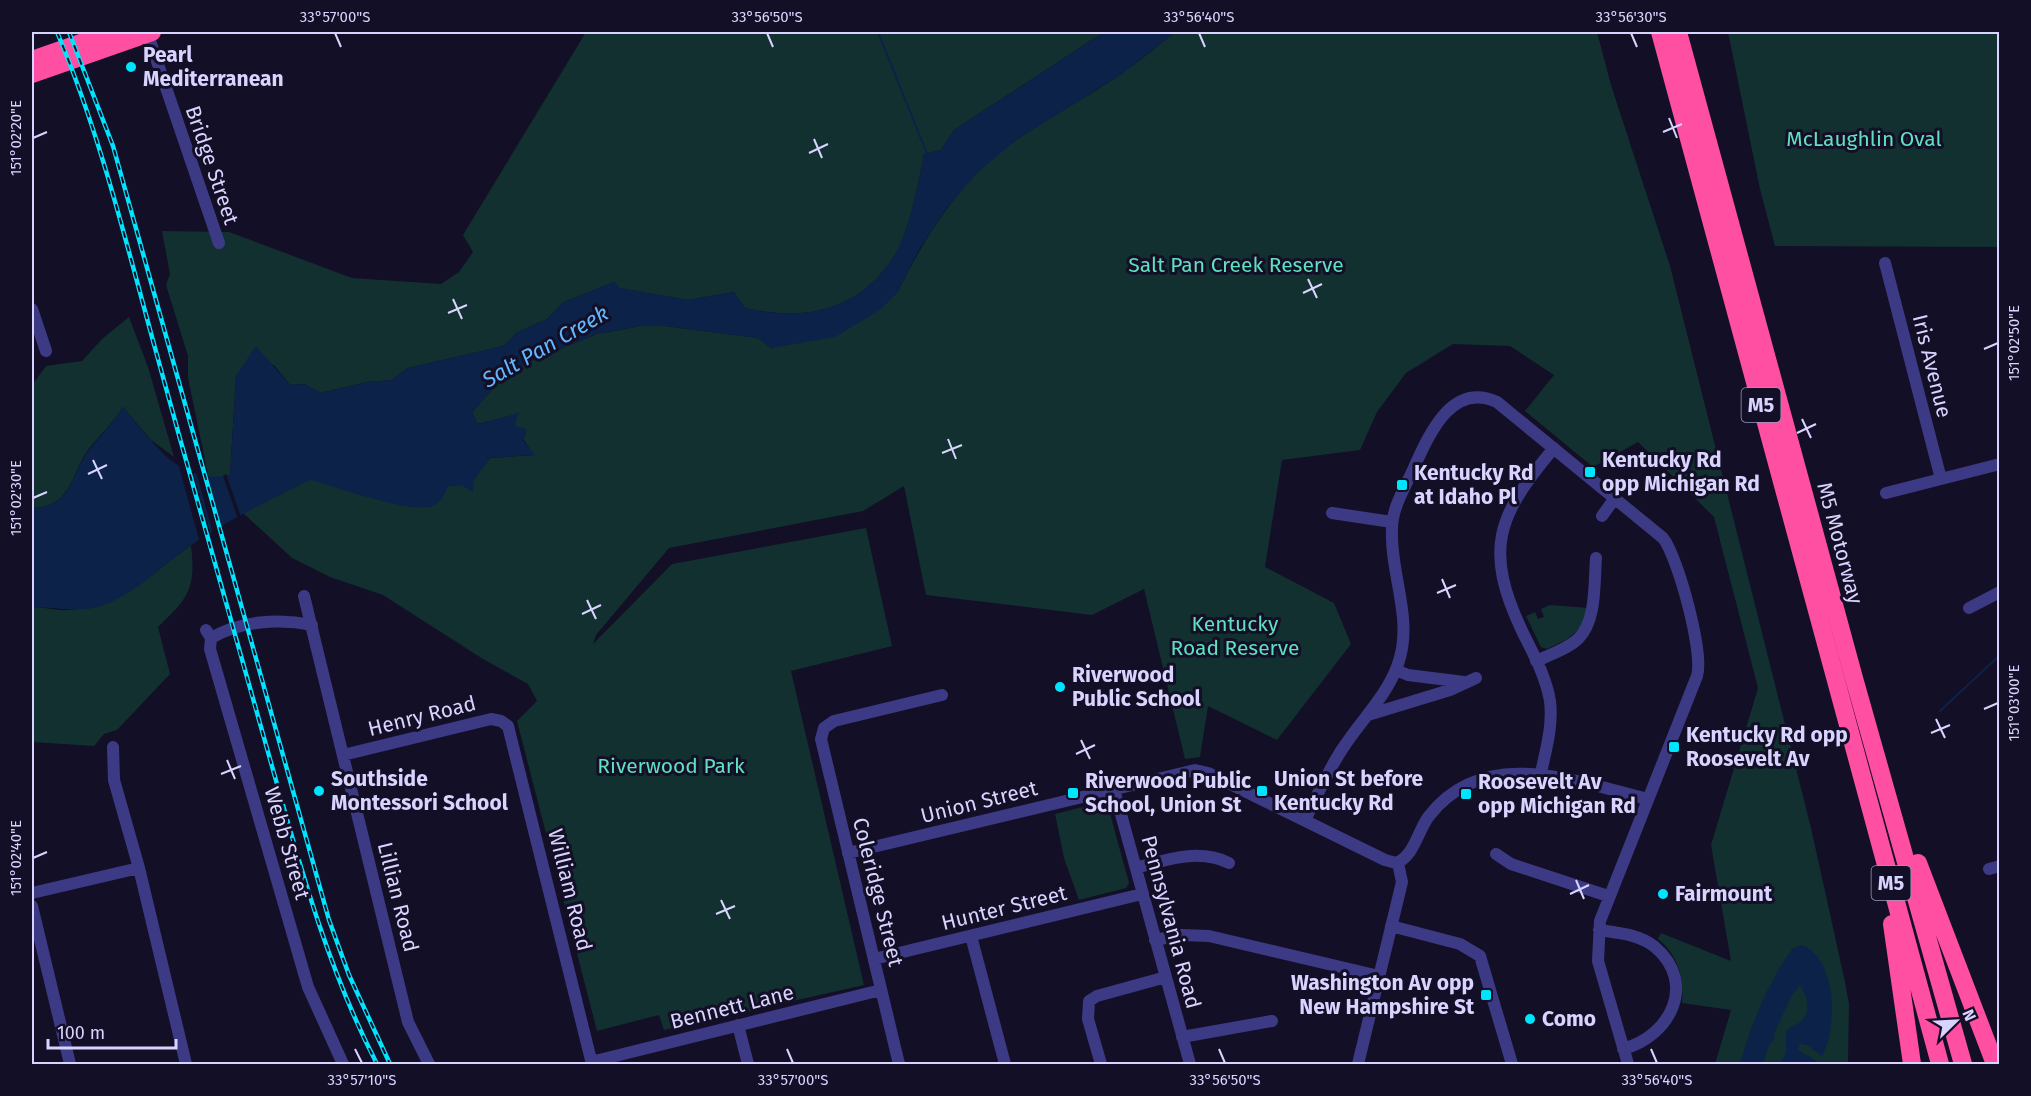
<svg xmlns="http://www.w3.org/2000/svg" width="2031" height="1096" font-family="'Fira Sans',sans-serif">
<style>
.green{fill:#12302f}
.water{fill:#0c2248}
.pier{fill:#130f26}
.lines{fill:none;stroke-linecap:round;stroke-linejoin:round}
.stream{stroke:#0c2248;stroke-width:2}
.minor{stroke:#3d3a85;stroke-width:12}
.highway{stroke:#ff4fa3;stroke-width:18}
.rail-casing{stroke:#00e5ff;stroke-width:4.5}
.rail{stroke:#130f26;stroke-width:2;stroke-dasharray:7;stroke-linecap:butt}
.ticks{fill:none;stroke:#d9d4ff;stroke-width:2}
.poi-dot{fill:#00e5ff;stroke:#130f26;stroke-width:2}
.labels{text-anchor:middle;stroke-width:6;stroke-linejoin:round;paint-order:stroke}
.shield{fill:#130f26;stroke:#9e99be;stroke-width:1.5}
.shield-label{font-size:20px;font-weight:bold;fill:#d9d4ff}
.poi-label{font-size:21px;font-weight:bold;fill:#d9d4ff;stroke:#130f26;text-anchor:start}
.park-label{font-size:21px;fill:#5fe0c0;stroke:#130f26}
.street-label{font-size:21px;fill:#d9d4ff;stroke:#130f26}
.water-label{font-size:22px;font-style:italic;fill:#62b6ff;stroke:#130f26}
.neatline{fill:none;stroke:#d9d4ff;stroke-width:2}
.ticks-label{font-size:15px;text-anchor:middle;fill:#d9d4ff}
</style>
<rect width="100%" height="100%" fill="#130f26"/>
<path class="green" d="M 586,32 L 1104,32 L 954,130 L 941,150 L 924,154 C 919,181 909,234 894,256 C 860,311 804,322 745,308 L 734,292 L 688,300 L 619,288 L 614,282 L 562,303 L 547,319 L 516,333 L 504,346 L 408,368 L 391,380 L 367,382 L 320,393 L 304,384 L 290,385 L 274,365 L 236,376 L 230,475 L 209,479 L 188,378 L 188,356 L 166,285 L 170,274 L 162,231 L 229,232 L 352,278 L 441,284 L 459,272 L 473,252 L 463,235 Z
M 1175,32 L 1597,32 L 1611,85 L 1670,266 L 1811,828 L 1845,982 L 1849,1004 L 1848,1064 L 1715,1064 L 1731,1010 L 1682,1003 C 1684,978 1678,955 1658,939 L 1661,933 L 1731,961 L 1711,845 L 1758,688 L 1714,517 L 1638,442 L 1593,467 L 1525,411 L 1554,375 L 1510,346 L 1453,344 L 1406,373 L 1377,412 L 1360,450 L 1282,460 L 1265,567 L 1334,603 L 1351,644 L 1277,740 L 1208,706 L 1200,757 L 1185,759 L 1144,589 L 1092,615 L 926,595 L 904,486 L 863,511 L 669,548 L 596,635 L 593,644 L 672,564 L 866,528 L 892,646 L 791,671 L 864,985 L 664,1030 L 659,1015 L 597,1031 L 517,721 L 537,701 L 528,684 L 483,659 L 383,595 L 330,577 L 292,558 L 243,513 L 310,479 L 408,506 L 429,507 L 448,486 C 470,485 477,475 490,458 L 534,455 L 514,425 L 518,414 L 477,424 L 472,412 L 504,376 L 535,359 L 597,334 L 641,326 L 665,326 L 758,338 L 771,348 L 897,293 C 919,249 943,208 978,172 C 1018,131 1074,107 1121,74 C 1140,61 1157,46 1175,32 Z
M 1728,32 L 1999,32 L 1999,247 L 1775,246 L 1760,189 Z
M 129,317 L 148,367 L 174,457 L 151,440 L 123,407 C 113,423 99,436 88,450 C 71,474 71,508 32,508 L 32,385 L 46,366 L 82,361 L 102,339 Z
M 191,545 C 196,588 189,598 158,627 L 170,674 L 117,730 L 104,734 L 94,746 L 32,742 L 32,607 C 44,607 57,611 69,610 C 123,606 150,575 191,545 Z
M 1550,605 L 1589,608 C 1585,631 1567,640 1547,649 L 1541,647 L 1526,616 L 1535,612 L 1538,619 L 1544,617 L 1541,609 Z
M 1102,802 L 1108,806 L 1129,883 L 1126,888 L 1079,900 L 1064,858 L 1055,814 Z"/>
<path class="water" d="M 1104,32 L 1175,32 L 1122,74 L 1016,140 L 979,171 L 946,209 L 920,248 L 897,293 L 880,310 L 835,337 L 771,348 L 758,338 L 665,326 L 641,326 L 597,334 L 535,359 L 504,376 L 472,412 L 478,424 L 519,413 L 514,425 L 527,430 L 523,440 L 535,455 L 490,458 L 474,480 L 473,492 L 461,485 L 448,486 C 445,495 439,506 427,507 C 402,511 337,487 310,480 C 269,500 228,520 190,546 C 161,566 138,592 104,605 C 80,614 56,607 32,607 L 32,508 C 72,508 70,475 89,450 C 100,436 113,423 123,407 C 154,442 177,485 230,475 L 236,376 L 256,346 L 290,385 L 304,384 L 321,393 L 367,382 L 391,380 L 408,368 L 504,346 L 516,333 L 547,319 L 562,303 L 614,282 L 620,288 L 688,300 L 734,292 L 745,308 C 804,322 860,311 894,256 C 909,233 919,181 924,154 L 941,150 L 954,130 Z
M 1802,945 C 1837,959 1838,1027 1822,1056 L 1807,1045 L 1800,1044 L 1798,1049 C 1804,1055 1811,1056 1817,1062 L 1816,1064 L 1780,1064 L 1786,1053 L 1786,1031 C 1791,1026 1799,1025 1803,1019 C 1812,1008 1806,995 1800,985 L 1792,995 L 1774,1034 L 1775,1038 L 1769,1045 L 1763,1064 L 1740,1064 C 1751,1024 1768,982 1793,948 Z"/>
<path class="pier" d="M 178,463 L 192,469 L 211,536 L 200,543 Z
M 196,471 L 207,475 L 222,529 L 213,534 Z
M 226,474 L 241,517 L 238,519 L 223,476 Z"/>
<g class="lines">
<path class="stream" d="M 878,32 L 928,156
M 1940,711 L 2000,655"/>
<path class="minor" d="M 147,32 L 219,243
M 1885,263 L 1941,479
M 32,309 L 46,351
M 1886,493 L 2000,464
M 1332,513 L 1392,522
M 1602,516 L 1615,498
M 304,596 L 408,1022 L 429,1064
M 1969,608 L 2000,592
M 206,630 L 211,638 L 210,649 L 308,987 L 343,1064
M 211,638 C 240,621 279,618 312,625
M 1536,661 C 1550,655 1567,649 1578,639 C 1597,621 1594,582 1596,558
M 1396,670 L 1408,675 L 1464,682
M 1368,715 L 1450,690 L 1476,678
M 113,747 L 114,780 L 139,868
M 343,755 L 491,719 L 501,721 L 508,726 L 592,1064
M 1541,773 C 1546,749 1553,726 1550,701 C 1546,677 1534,655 1523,633 C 1483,549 1497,516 1554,448
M 1114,789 L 1190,1064
M 1305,820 C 1317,796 1328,770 1343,748 C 1361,720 1387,696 1398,664 C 1414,619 1390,575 1392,529 C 1392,509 1403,491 1411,474 C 1427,440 1449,380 1497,402 L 1663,538 C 1678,557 1704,653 1697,676 L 1600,921 L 1598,961 L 1628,1064
M 848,853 L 1195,770 L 1208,773 L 1385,860 L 1396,863 C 1414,857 1418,830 1429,816 C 1484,745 1575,781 1647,799
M 1496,854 L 1511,864 L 1608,896
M 1136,868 C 1166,860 1199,848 1229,863
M 1989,869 L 2000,866
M 32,893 L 139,868 L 186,1064
M 32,906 L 70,1064
M 1391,926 L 1460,944 L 1480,956 L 1512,1064
M 1599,930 C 1618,933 1639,934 1655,947 C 1697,983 1671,1036 1623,1049
M 971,936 L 1005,1064
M 1155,940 L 1181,935 L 1209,936 L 1379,976
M 874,959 L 1142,894
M 738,1025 L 748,1064
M 1182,1037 L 1272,1021
M 591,1062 L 881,990
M 899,1064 L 821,739 L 824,728 L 834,721 L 942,695
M 1101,1064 L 1088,1019 L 1089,1001 L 1097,996 L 1166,977
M 1358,1064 L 1402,882 L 1398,863"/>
<path class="highway" d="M 1660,32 L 1940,1064
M 1678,32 L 1854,678 L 1963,1064
M 32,60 L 112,32
M 32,74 L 152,32
M 1918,863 L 1995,1064
M 1892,924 L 1912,1064"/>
<defs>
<path id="rail" d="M 57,32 C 100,134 126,242 155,348 C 192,483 230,618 268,752 C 298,858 326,966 377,1064
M 69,32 L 113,146 L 329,920 L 349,975 L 390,1064"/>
</defs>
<use href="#rail" class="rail-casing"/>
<use href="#rail" class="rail"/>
</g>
<path class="ticks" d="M 335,33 L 341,47M 767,33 L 773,47M 1199,33 L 1205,47M 1631,33 L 1637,47M 1669,118 L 1677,138M 1663,132 L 1682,124M 33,138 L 47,132M 814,139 L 822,158M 809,153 L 828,144M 1308,279 L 1317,298M 1303,293 L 1322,284M 453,299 L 462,319M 448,313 L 467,305M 1984,349 L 1998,343M 1802,419 L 1811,438M 1797,433 L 1816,424M 948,439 L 956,459M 942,453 L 962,445M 93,460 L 102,479M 88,474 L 107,465M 33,498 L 47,492M 1442,579 L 1450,598M 1437,593 L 1456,585M 587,600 L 596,619M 582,614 L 601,605M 1984,709 L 1998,703M 1936,719 L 1945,738M 1931,733 L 1950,725M 1081,740 L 1090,759M 1076,754 L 1095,745M 227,760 L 235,779M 221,774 L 241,766M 33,858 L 47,852M 1576,880 L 1584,899M 1570,894 L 1589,885M 721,900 L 730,919M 716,914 L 735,906M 355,1049 L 362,1063M 787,1049 L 793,1063M 1219,1049 L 1225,1063M 1651,1049 L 1657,1063"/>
<g class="poi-dot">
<circle cx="131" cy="67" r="6"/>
<rect x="1584" y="466" width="12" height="12" rx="3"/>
<rect x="1396" y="479" width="12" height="12" rx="3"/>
<circle cx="1060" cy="687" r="6"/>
<rect x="1668" y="741" width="12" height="12" rx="3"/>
<circle cx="319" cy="791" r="6"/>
<rect x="1256" y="785" width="12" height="12" rx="3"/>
<rect x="1067" y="787" width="12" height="12" rx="3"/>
<rect x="1460" y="788" width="12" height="12" rx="3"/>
<circle cx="1663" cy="894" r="6"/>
<rect x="1480" y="989" width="12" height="12" rx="3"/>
<circle cx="1530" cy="1019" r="6"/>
</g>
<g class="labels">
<g class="shield">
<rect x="1741.5" y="388" width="39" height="34" rx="4.5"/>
<rect x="1871.5" y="866" width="39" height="34" rx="4.5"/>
</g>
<g class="shield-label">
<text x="1761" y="412">M5</text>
<text x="1891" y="890">M5</text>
</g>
<g class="poi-label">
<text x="143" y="62">Pearl<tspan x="143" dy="24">Mediterranean</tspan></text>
<text x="1602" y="467">Kentucky Rd<tspan x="1602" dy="24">opp Michigan Rd</tspan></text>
<text x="1414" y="480">Kentucky Rd<tspan x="1414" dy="24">at Idaho Pl</tspan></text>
<text x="1072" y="682">Riverwood<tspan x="1072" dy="24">Public School</tspan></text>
<text x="1686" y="742">Kentucky Rd opp<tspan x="1686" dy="24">Roosevelt Av</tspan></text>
<text x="331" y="786">Southside<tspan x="331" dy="24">Montessori School</tspan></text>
<text x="1274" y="786">Union St before<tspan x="1274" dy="24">Kentucky Rd</tspan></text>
<text x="1085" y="788">Riverwood Public<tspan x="1085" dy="24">School, Union St</tspan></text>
<text x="1478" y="789">Roosevelt Av<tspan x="1478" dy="24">opp Michigan Rd</tspan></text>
<text x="1675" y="901">Fairmount</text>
<text x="1474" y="990" text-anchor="end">Washington Av opp<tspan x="1474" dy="24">New Hampshire St</tspan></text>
<text x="1542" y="1026">Como</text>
</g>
<g class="park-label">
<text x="1864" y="146">McLaughlin Oval</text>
<text x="1236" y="272">Salt Pan Creek Reserve</text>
<text x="1235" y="631">Kentucky<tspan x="1235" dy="24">Road Reserve</tspan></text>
<text x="671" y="773">Riverwood Park</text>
</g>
<g class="street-label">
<text transform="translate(212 165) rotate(71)" y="7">Bridge Street</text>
<text transform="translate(1932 366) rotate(76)" y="7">Iris Avenue</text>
<text transform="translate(1840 543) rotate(75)" y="7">M5 Motorway</text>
<text transform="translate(422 716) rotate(-14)" y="7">Henry Road</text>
<text transform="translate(979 802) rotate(-14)" y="7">Union Street</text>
<text transform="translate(287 843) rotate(74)" y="7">Webb Street</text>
<text transform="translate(570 890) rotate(76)" y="7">William Road</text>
<text transform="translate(878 892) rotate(76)" y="7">Coleridge Street</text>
<text transform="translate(398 897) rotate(76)" y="7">Lillian Road</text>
<text transform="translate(1004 908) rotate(-14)" y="7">Hunter Street</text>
<text transform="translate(1171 922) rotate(75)" y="7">Pennsylvania Road</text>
<text transform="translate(732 1007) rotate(-14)" y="7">Bennett Lane</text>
</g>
<g class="water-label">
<text transform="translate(545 346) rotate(-30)" y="8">Salt Pan Creek</text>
</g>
</g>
<rect width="2031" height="1096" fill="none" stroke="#130f26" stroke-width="66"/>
<g transform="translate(1956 1021) rotate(66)" stroke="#130f26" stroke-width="4.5" paint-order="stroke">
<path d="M0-4.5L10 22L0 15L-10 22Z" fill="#d9d4ff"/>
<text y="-9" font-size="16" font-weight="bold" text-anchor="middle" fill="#d9d4ff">N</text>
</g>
<path d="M48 1039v9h128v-9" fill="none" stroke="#d9d4ff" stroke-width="3"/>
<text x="57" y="1039" font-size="18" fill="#d9d4ff" stroke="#130f26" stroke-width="4.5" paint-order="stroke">100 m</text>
<rect x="33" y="33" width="1965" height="1030" class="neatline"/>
<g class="ticks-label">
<text x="335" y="22">33°57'00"S</text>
<text x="767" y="22">33°56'50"S</text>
<text x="1199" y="22">33°56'40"S</text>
<text x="1631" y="22">33°56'30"S</text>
<text transform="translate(16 138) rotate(-90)" y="5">151°02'20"E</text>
<text transform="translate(2014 343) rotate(-90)" y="5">151°02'50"E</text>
<text transform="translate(16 498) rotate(-90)" y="5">151°02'30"E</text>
<text transform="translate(2014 703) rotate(-90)" y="5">151°03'00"E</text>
<text transform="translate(16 858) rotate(-90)" y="5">151°02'40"E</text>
<text x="362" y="1085">33°57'10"S</text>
<text x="793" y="1085">33°57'00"S</text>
<text x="1225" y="1085">33°56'50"S</text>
<text x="1657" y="1085">33°56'40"S</text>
</g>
</svg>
